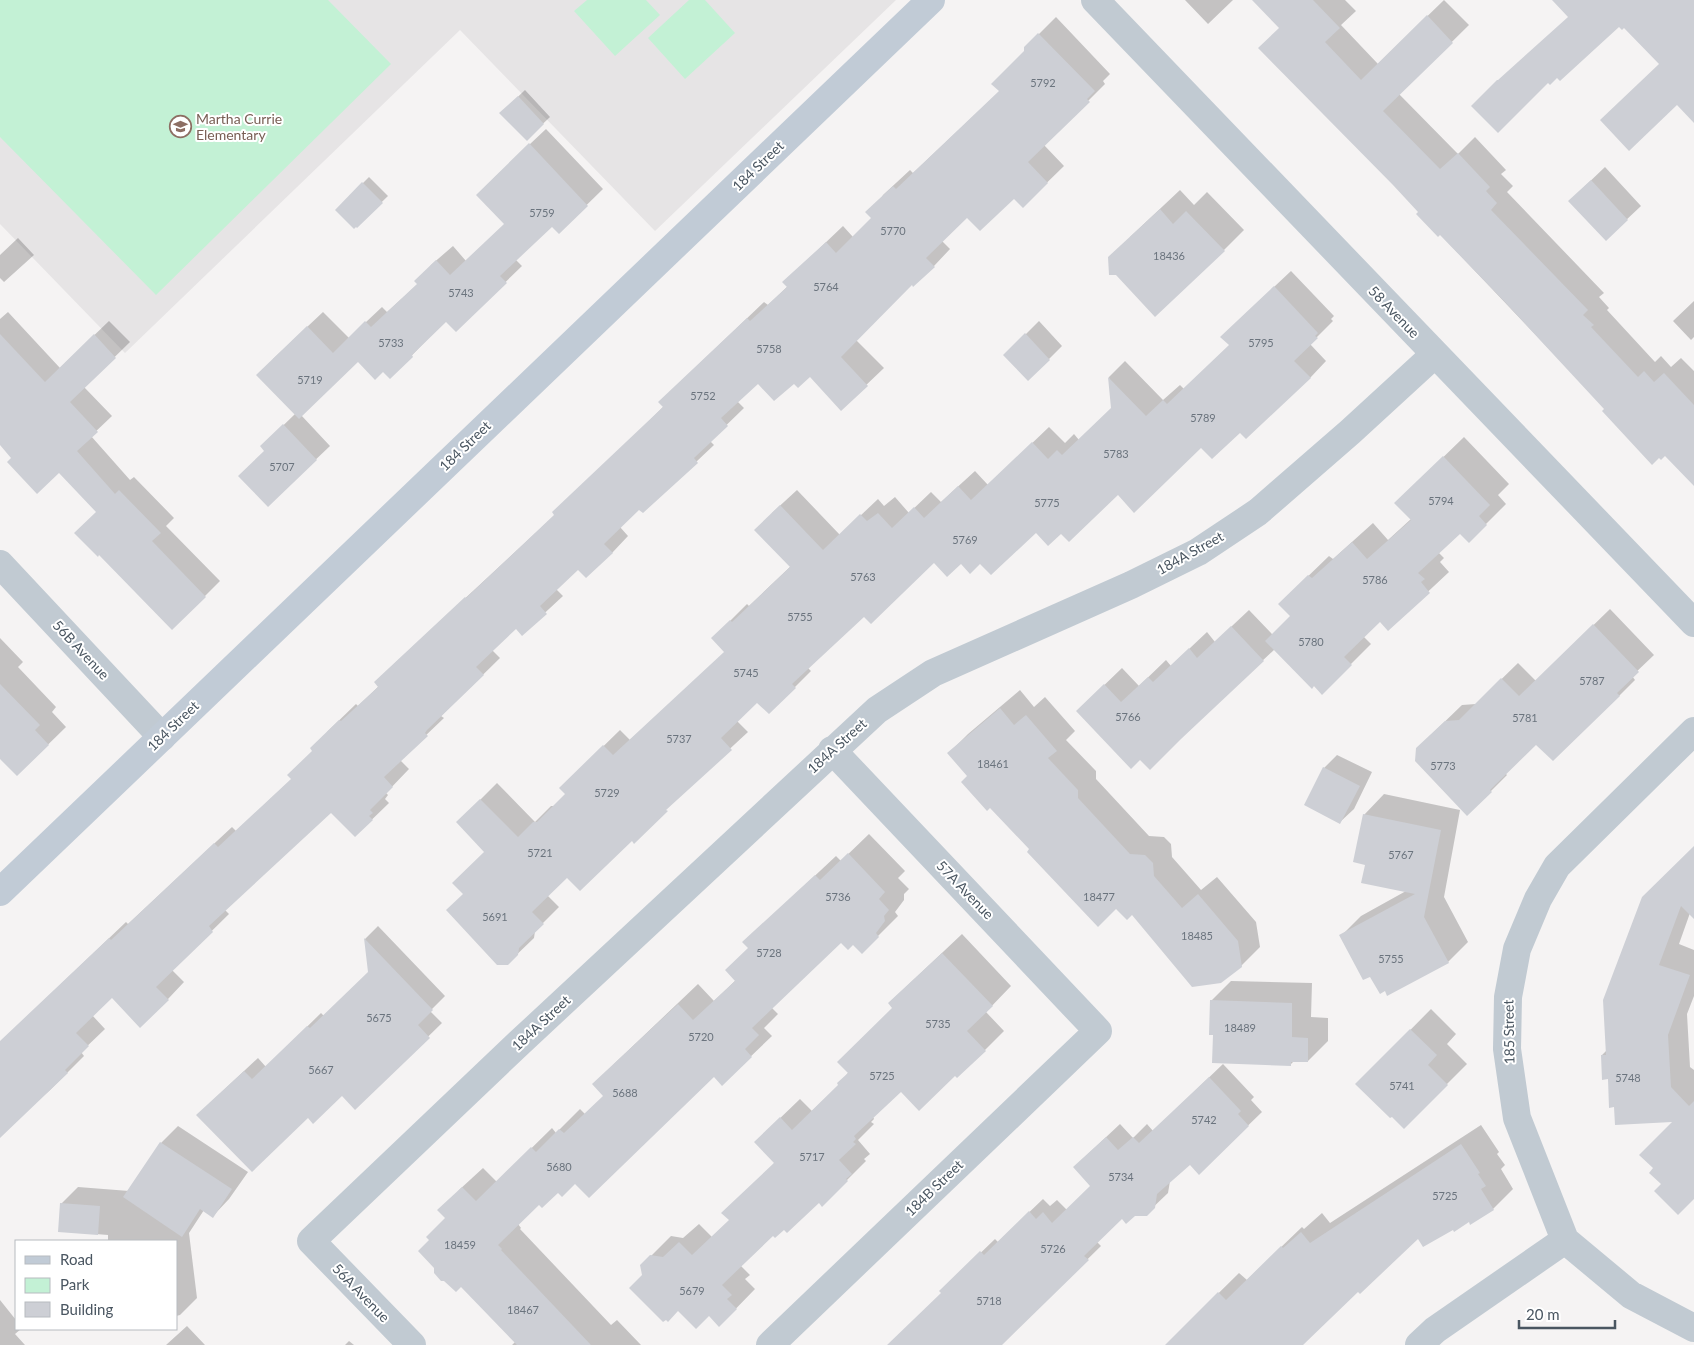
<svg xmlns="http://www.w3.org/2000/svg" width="1694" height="1345" font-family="Lato,sans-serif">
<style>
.education{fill:#e6e4e5}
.green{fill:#c3f1d5}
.shadow{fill:#0003}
.building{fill:#cdcfd5}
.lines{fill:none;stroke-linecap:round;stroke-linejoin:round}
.street{stroke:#c1cad2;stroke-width:28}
.secondary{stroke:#c1cbd6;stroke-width:28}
.labels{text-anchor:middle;stroke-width:4;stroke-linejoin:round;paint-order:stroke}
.number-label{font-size:11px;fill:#6b747e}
.education-label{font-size:14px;fill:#785e54;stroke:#fff;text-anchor:start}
.street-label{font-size:14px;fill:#4a5661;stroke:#fff}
</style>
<rect width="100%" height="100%" fill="#f5f3f3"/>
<path class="education" d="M 0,0 L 896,0 L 655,231 L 460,30 L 125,353 L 0,224 Z"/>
<path class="green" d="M 0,0 L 328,0 L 391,64 L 156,295 L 0,137 Z
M 587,0 L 646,0 L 660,15 L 615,56 L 574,11 Z
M 689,0 L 705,0 L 735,33 L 685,79 L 648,38 Z"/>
<path class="shadow" d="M 1185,0 L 1233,0 L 1208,24 Z
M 1254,0 L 1345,0 L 1356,11 L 1341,25 L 1378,64 L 1444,0 L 1469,25 L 1399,94 L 1458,154 L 1475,137 L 1506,170 L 1501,174 L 1513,186 L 1507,192 L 1604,293 L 1599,297 L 1609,308 L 1607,310 L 1655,362 L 1661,356 L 1671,367 L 1681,358 L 1694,371 L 1694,484 L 1665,454 L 1606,409 L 1419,212 L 1281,28 Z
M 1056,17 L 1110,74 L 1103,81 L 1105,84 L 1044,145 L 1064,166 L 1023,206 L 1014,197 L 967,217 L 942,241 L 950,249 L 934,266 L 912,284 L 856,340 L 884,368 L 841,409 L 810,375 L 794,382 L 758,382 L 737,401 L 744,408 L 710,441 L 714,445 L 643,512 L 639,508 L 620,527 L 628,536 L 612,553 L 578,568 L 556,589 L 563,596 L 522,634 L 516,627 L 492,650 L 500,658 L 441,716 L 444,718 L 400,760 L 409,769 L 386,793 L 388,795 L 385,799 L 389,803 L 355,836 L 331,811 L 225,910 L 229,914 L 172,970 L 184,982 L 168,999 L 112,997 L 92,1015 L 105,1029 L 81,1052 L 84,1056 L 50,1090 L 0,1134 L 0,1045 L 18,1025 L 126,922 L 128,924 L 232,827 L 236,831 L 293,778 L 328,731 L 356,704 L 358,706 L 379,686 L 392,666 L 556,514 L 664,406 L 677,385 L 764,302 L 768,305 L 788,286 L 801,266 L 843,226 L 853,237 L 873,218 L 883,195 L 910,170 L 913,173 L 1000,91 L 1026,52 L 1025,48 Z
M 525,90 L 550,117 L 527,139 L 501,113 Z
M 546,129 L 603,189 L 559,232 L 552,225 L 516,260 L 522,266 L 456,330 L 446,320 L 390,378 L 383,371 L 358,361 L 301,415 L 330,446 L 268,505 L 266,451 L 262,446 L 295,414 L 273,359 L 323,312 L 349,338 L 382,307 L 387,312 L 418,284 L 431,265 L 453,246 L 466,261 L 505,224 L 493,179 Z
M 1605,167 L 1641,206 L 1606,239 L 1583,188 Z
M 369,177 L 388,196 L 357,226 L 336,210 Z
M 1180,190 L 1194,205 L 1207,192 L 1244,230 L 1224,250 L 1130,237 Z
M 18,238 L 34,255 L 4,282 L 0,278 L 0,255 Z
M 1291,271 L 1334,316 L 1331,319 L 1333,321 L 1310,344 L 1326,361 L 1310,378 L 1240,431 L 1201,446 L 1118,494 L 1061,532 L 1036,531 L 980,562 L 934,562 L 864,615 L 808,668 L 811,671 L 769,713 L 757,701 L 737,721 L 748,732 L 682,793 L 634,842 L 632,840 L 567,876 L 547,895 L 559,907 L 535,931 L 534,938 L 508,963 L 465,893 L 486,851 L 458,822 L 497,783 L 535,822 L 551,806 L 555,806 L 567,794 L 577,772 L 620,730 L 630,740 L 726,652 L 713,638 L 747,604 L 749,606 L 791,566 L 772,513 L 797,490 L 840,535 L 878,499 L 884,506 L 895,497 L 909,513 L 931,492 L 941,502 L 975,471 L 988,485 L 1049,427 L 1065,443 L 1074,434 L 1079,440 L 1112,408 L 1109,377 L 1125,361 L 1163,400 L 1180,385 L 1184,389 L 1230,345 L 1238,321 Z
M 1694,301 L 1694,337 L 1691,340 L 1673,321 Z
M 8,312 L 60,368 L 109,321 L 130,342 L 84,387 L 112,416 L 91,436 L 130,480 L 134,477 L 174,518 L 166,526 L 220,581 L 172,629 L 98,511 L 59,471 L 12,458 L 0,439 L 0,319 Z
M 1039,321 L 1062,346 L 1049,359 L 1005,355 Z
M 1464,437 L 1509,484 L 1498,495 L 1506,504 L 1469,541 L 1460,532 L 1438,552 L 1444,558 L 1440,562 L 1449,572 L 1388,629 L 1380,620 L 1363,636 L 1371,644 L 1322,693 L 1275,649 L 1184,734 L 1095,694 L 1122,668 L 1139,686 L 1166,660 L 1171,666 L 1207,632 L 1215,642 L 1249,610 L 1273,635 L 1292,616 L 1300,584 L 1329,556 L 1333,559 L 1373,523 L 1388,540 L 1411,519 L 1396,503 Z
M 1610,609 L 1654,655 L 1632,676 L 1635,680 L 1619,696 L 1536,743 L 1505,773 L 1507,775 L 1467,815 L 1434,732 L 1462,705 L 1476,704 L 1518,663 L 1536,681 Z
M 0,638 L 23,662 L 18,667 L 56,707 L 52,712 L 66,727 L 17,775 L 0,757 Z
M 1020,690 L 1034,707 L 1045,697 L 1075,731 L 1066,740 L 1096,771 L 1096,779 L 1149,836 L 1164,837 L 1171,844 L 1172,857 L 1201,890 L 1217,877 L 1256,922 L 1260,947 L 1241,966 L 1116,907 L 1031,849 L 949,753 L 968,734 Z
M 1337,755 L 1372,772 L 1354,809 L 1340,822 L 1324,768 Z
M 1384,794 L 1460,810 L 1444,897 L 1468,942 L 1448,962 L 1385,990 L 1341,936 L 1361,916 L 1406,891 L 1366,864 L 1364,815 Z
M 869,834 L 905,871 L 898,878 L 909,889 L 904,894 L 904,900 L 895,912 L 898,916 L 862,952 L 853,943 L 841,941 L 771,1007 L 778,1014 L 764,1028 L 772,1036 L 722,1084 L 714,1075 L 575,1183 L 539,1203 L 518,1224 L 521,1228 L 520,1229 L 611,1325 L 617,1320 L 641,1345 L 512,1345 L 515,1342 L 430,1240 L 447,1218 L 459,1190 L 483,1168 L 497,1182 L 552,1128 L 556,1133 L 580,1109 L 585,1114 L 605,1095 L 614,1064 L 698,984 L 714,1001 L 736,980 L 749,948 L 744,942 L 836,856 L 841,861 Z
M 1694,848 L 1694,917 L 1690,913 L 1679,944 L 1694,950 L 1694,996 L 1687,1014 L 1690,1067 L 1694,1070 L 1694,1197 L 1663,1184 L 1655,1168 L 1675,1121 L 1615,1106 L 1602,1055 L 1607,1050 Z
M 378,926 L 445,996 L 430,1011 L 442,1023 L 355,1108 L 342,1094 L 308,1117 L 212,1101 L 258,1058 L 266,1067 L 321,1013 L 324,1016 L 369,972 L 365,939 Z
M 962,934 L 1011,986 L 986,1012 L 1004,1031 L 985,1050 L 955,1075 L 901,1090 L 873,1117 L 874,1119 L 871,1122 L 874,1124 L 858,1140 L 870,1154 L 864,1159 L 866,1161 L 847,1180 L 773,1235 L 741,1266 L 750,1275 L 745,1279 L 755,1289 L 720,1325 L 709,1314 L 678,1310 L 643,1276 L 642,1265 L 671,1236 L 683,1238 L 699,1224 L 712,1237 L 730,1220 L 775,1162 L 775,1123 L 800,1099 L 812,1111 L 840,1084 L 894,1008 L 889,1003 Z
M 1231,981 L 1312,983 L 1311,1017 L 1328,1018 L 1328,1041 L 1308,1061 L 1294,1061 L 1291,1064 L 1211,1001 Z
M 1431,1009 L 1456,1034 L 1447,1044 L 1467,1064 L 1404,1127 L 1357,1084 Z
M 1223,1064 L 1254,1097 L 1251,1100 L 1262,1112 L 1199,1173 L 1190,1163 L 1170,1181 L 1168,1193 L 1146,1214 L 1122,1218 L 1097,1242 L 1101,1246 L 1000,1345 L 889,1345 L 942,1293 L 941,1291 L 995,1239 L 998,1242 L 1043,1199 L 1050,1206 L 1057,1200 L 1067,1210 L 1092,1186 L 1088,1154 L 1120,1124 L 1133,1138 L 1147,1124 L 1153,1131 Z
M 1481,1125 L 1499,1152 L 1497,1154 L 1505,1165 L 1501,1169 L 1513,1189 L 1493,1209 L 1471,1223 L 1469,1221 L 1453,1228 L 1418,1237 L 1358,1290 L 1302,1345 L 1166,1345 L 1239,1273 L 1247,1280 L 1302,1227 L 1304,1229 L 1322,1213 L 1330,1223 Z
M 178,1126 L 248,1172 L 229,1199 L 213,1216 L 204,1210 L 189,1233 L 197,1298 L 180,1315 L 176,1316 L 176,1241 L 108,1241 L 108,1235 L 59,1231 L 61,1204 L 78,1187 L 129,1191 L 161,1143 Z
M 0,1300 L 16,1320 L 16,1329 L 21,1329 L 15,1334 L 25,1345 L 0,1345 Z
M 187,1326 L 205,1345 L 166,1345 Z
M 349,1341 L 354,1345 L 345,1345 Z"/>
<path class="building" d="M 1252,0 L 1313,0 L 1340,28 L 1325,42 L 1361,80 L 1427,15 L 1453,43 L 1383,111 L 1440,169 L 1458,153 L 1490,187 L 1486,191 L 1497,203 L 1491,210 L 1588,310 L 1583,315 L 1594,325 L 1591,327 L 1638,377 L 1644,371 L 1654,382 L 1664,373 L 1694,405 L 1694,486 L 1665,456 L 1661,460 L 1659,458 L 1652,465 L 1602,411 L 1604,409 L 1503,300 L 1440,235 L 1438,237 L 1416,214 L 1418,212 L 1393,185 L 1258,48 L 1279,28 Z
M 1552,0 L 1694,0 L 1694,123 L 1677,105 L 1629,151 L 1600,120 L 1659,64 L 1624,28 L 1622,30 L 1619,27 L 1560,81 L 1557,78 L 1550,85 L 1548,83 L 1498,133 L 1471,106 L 1497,80 L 1498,80 L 1568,17 Z
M 1038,33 L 1095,91 L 1087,99 L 1090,102 L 1028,162 L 1048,183 L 1023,208 L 1014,199 L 980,231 L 967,218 L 926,258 L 935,267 L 913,287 L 912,285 L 841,357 L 868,386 L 841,411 L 810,377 L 798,388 L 794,384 L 774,401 L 758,384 L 721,418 L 728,426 L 694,458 L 698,463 L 643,513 L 639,510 L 604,544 L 613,553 L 586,578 L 578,570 L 540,606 L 547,614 L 522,636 L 516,629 L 476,667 L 484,675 L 427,730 L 425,733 L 428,736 L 384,777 L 393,787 L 370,810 L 373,813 L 369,816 L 373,820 L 355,837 L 331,813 L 209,926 L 213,932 L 156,987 L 169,1000 L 140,1028 L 112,998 L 76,1033 L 89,1046 L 65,1070 L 68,1073 L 0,1138 L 0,1041 L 109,938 L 111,940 L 214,843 L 218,847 L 291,779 L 287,775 L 312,751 L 310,748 L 339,720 L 341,721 L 378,687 L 374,682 L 465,597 L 466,598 L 554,515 L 552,512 L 663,407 L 658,402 L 747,318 L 750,321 L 787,287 L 782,282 L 826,242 L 836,253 L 871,218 L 865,212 L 893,186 L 896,189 L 999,91 L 991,84 L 1024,51 L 1024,47 Z
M 518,96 L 544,124 L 527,141 L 499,113 Z
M 529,143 L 588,206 L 559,234 L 552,227 L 500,276 L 507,283 L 456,332 L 446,322 L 412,355 L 413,357 L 390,379 L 383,372 L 375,380 L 358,362 L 299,419 L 256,375 L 307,326 L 333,353 L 365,321 L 371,327 L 417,284 L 414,281 L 436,260 L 450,275 L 504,224 L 476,195 Z
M 1591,180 L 1628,220 L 1606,241 L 1568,201 Z
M 362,182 L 383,203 L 357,228 L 356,227 L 354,229 L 335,210 Z
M 1160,209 L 1173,224 L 1186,211 L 1225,251 L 1155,317 L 1116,275 L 1109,275 L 1108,257 Z
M 1274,286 L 1318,333 L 1315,336 L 1318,338 L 1294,361 L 1311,378 L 1246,439 L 1240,433 L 1212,459 L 1201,448 L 1134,513 L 1118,495 L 1069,542 L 1061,534 L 1048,546 L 1036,533 L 991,575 L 980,564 L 970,574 L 961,564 L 947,577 L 934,563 L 871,624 L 864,617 L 792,684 L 796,688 L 769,714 L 757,703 L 721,738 L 732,750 L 666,810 L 668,811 L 634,844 L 632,841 L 580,891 L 567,878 L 532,912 L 544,924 L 519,948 L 518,955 L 508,965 L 497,965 L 446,910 L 463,894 L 452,883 L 484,852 L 456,822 L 480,799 L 518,837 L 533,822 L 537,822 L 565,794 L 559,788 L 603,745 L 613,755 L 724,652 L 711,638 L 730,620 L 732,622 L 790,567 L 754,530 L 780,505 L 823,550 L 860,514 L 867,521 L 878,513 L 892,528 L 914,507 L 924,518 L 958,486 L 971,500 L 1032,442 L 1048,459 L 1057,450 L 1062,455 L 1111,408 L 1108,377 L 1146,416 L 1163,400 L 1167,404 L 1229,345 L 1220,337 Z
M 1025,333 L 1050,360 L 1028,381 L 1003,355 Z
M 0,334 L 45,382 L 94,334 L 116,358 L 70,402 L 98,432 L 77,451 L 115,494 L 119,490 L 161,533 L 152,541 L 206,597 L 172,630 L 99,555 L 98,557 L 74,533 L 96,512 L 59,473 L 37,494 L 7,462 L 11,458 L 0,445 Z
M 283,424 L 317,460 L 268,507 L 238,476 L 264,451 L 260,446 Z
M 1443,456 L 1490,505 L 1479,516 L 1487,525 L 1469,543 L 1460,534 L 1418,573 L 1425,579 L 1421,582 L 1430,593 L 1388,631 L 1380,622 L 1344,657 L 1352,665 L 1322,695 L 1314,686 L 1312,689 L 1265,641 L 1290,616 L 1278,604 L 1308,575 L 1312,578 L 1352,542 L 1367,559 L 1411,520 L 1394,503 Z
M 1593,624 L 1639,672 L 1617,693 L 1620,696 L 1553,761 L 1536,745 L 1490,790 L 1492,792 L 1467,816 L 1415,761 L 1416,748 L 1445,721 L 1459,720 L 1501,678 L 1519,696 Z
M 1231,626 L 1264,661 L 1181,739 L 1150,770 L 1140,760 L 1131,769 L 1076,711 L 1104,684 L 1121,702 L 1148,677 L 1153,682 L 1189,648 L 1197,658 Z
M 0,684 L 40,725 L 35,730 L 49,745 L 17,776 L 0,759 Z
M 1000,708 L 1014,725 L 1026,715 L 1057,751 L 1048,758 L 1078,790 L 1078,798 L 1130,854 L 1145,855 L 1153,863 L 1154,876 L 1182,908 L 1198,894 L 1238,941 L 1242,967 L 1221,983 L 1192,987 L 1132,915 L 1127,920 L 1116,909 L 1098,927 L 1027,852 L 1029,849 L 990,808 L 987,811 L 961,782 L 967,776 L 947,753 Z
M 1323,767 L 1360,786 L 1340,824 L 1304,805 Z
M 1363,814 L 1441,830 L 1424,917 L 1449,963 L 1387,996 L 1385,991 L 1380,994 L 1370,977 L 1363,980 L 1339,935 L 1415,894 L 1361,883 L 1365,865 L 1353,862 Z
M 1694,846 L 1694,919 L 1681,906 L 1659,965 L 1690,975 L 1668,1035 L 1671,1087 L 1689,1106 L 1694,1101 L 1694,1199 L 1678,1215 L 1654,1191 L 1661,1184 L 1649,1173 L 1653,1168 L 1639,1155 L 1672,1122 L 1615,1125 L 1614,1107 L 1609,1108 L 1608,1079 L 1602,1080 L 1601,1055 L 1606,1055 L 1603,1000 L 1642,897 Z
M 848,853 L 885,892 L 879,899 L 889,910 L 884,916 L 885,921 L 876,933 L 879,937 L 862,954 L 853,945 L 848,950 L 841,943 L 752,1028 L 759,1035 L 745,1049 L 752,1057 L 722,1086 L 714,1077 L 589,1198 L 575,1184 L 562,1197 L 558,1193 L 542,1208 L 539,1205 L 498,1245 L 502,1249 L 501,1250 L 591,1345 L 517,1345 L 461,1287 L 456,1292 L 444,1281 L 441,1281 L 434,1273 L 434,1268 L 418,1251 L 429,1240 L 426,1237 L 445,1218 L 437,1210 L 462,1187 L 476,1201 L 531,1147 L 536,1152 L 559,1129 L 564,1133 L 603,1096 L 592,1084 L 678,1004 L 693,1020 L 735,981 L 725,970 L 748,948 L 742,942 L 815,875 L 820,880 Z
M 364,938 L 433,1010 L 418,1025 L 430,1038 L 355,1110 L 342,1096 L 313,1124 L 308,1118 L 252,1172 L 196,1115 L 244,1071 L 252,1079 L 307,1026 L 310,1028 L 368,972 Z
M 942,953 L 993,1006 L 967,1031 L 986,1051 L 957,1078 L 955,1076 L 919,1111 L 901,1092 L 854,1136 L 856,1139 L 853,1142 L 856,1144 L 839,1160 L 852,1174 L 846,1179 L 848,1181 L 822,1207 L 819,1203 L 787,1233 L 784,1230 L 775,1238 L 773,1236 L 722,1285 L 732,1295 L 727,1299 L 737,1309 L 719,1327 L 709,1316 L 696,1329 L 678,1311 L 668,1322 L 666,1320 L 663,1322 L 629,1288 L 642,1275 L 640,1265 L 650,1255 L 663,1257 L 679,1242 L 692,1255 L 729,1220 L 721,1213 L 774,1163 L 754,1142 L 780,1117 L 792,1130 L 838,1085 L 837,1083 L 848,1073 L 837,1062 L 892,1008 L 888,1003 Z
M 1210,1000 L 1292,1003 L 1292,1037 L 1308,1038 L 1308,1062 L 1291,1062 L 1291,1066 L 1212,1063 L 1213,1035 L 1209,1035 Z
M 1410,1029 L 1437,1055 L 1428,1065 L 1448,1085 L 1404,1129 L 1392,1117 L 1390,1118 L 1355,1084 Z
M 1209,1077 L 1241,1111 L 1238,1114 L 1249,1126 L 1199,1175 L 1190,1165 L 1157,1194 L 1155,1208 L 1147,1216 L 1135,1216 L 1126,1224 L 1122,1219 L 1084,1256 L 1089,1260 L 1002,1345 L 887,1345 L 941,1293 L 939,1291 L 980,1251 L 984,1255 L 1029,1211 L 1036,1219 L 1043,1212 L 1052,1223 L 1090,1186 L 1073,1167 L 1106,1137 L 1118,1150 L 1133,1137 L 1139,1143 Z
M 160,1142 L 232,1189 L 213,1218 L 200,1209 L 182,1237 L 123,1197 Z
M 1461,1144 L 1480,1173 L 1478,1174 L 1486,1186 L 1481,1189 L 1494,1210 L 1470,1225 L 1469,1222 L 1454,1232 L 1453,1230 L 1423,1247 L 1418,1239 L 1360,1294 L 1358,1292 L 1303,1345 L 1165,1345 L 1218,1292 L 1226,1300 L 1281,1246 L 1283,1248 L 1301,1232 L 1310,1243 Z
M 60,1203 L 100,1206 L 98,1235 L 58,1232 Z"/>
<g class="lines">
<path class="street" d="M 1095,0 L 1694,623
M 0,564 L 162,737
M 1694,731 L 1557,866 L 1538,899 L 1517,949 L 1508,997 L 1507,1049 L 1517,1118 L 1565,1240 L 1631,1295 L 1694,1328
M 412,1345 L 311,1241 L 519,1043 L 877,710 L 933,673 L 1131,585 L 1198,552 L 1258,512 L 1350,432 L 1435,354
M 770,1345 L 1098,1031 L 832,750
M 1419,1345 L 1435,1330 L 1565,1240"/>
<path class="secondary" d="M 0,892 L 931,0"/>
</g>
<defs>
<symbol id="school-ring" viewBox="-11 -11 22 22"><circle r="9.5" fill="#fff" stroke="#8d6e63" stroke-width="1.5"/><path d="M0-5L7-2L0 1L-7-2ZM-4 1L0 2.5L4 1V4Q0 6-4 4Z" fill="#8d6e63"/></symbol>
</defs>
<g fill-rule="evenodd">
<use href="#school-ring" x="168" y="114" width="25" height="25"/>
</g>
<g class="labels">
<g class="number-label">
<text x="1043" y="87">5792</text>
<text x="542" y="217">5759</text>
<text x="893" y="235">5770</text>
<text x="1169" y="260">18436</text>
<text x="826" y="291">5764</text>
<text x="461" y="297">5743</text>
<text x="391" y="347">5733</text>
<text x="1261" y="347">5795</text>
<text x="769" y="353">5758</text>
<text x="310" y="384">5719</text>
<text x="703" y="400">5752</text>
<text x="1203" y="422">5789</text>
<text x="1116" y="458">5783</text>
<text x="282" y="471">5707</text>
<text x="1441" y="505">5794</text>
<text x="1047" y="507">5775</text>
<text x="965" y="544">5769</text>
<text x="863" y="581">5763</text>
<text x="1375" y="584">5786</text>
<text x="800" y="621">5755</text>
<text x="1311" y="646">5780</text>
<text x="746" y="677">5745</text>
<text x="1592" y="685">5787</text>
<text x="1128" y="721">5766</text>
<text x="1525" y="722">5781</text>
<text x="679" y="743">5737</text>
<text x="993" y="768">18461</text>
<text x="1443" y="770">5773</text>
<text x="607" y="797">5729</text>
<text x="540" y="857">5721</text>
<text x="1401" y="859">5767</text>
<text x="838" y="901">5736</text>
<text x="1099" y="901">18477</text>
<text x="495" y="921">5691</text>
<text x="1197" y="940">18485</text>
<text x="769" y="957">5728</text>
<text x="1391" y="963">5755</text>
<text x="379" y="1022">5675</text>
<text x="938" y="1028">5735</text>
<text x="1240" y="1032">18489</text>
<text x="701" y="1041">5720</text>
<text x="321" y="1074">5667</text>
<text x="882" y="1080">5725</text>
<text x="1628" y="1082">5748</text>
<text x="1402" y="1090">5741</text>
<text x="625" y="1097">5688</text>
<text x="1204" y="1124">5742</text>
<text x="812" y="1161">5717</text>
<text x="559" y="1171">5680</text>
<text x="1121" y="1181">5734</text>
<text x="1445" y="1200">5725</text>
<text x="460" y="1249">18459</text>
<text x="1053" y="1253">5726</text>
<text x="692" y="1295">5679</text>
<text x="989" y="1305">5718</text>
<text x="523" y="1314">18467</text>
</g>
<g class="education-label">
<text x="196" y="124">Martha Currie<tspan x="196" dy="16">Elementary</tspan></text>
</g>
<g class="street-label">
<text transform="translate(758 166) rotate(-44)" y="5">184 Street</text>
<text transform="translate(1394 312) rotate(46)" y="5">58 Avenue</text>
<text transform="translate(465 446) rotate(-44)" y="5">184 Street</text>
<text transform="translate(1190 553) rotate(-29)" y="5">184A Street</text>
<text transform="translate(81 650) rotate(47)" y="5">56B Avenue</text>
<text transform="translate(173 726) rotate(-44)" y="5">184 Street</text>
<text transform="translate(837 746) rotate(-42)" y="5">184A Street</text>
<text transform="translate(965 890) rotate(46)" y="5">57A Avenue</text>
<text transform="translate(541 1023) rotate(-43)" y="5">184A Street</text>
<text transform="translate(1509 1032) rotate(-91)" y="5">185 Street</text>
<text transform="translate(934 1188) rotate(-44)" y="5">184B Street</text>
<text transform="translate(361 1293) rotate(46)" y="5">56A Avenue</text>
</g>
</g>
<rect x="15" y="1240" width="162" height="90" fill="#ffffff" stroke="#b7bbc0"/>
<rect x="25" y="1256" width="25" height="8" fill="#c1cbd6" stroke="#b7bbc0"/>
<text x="60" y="1265" font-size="15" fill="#4a5661">Road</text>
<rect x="25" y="1278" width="25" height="15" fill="#c3f1d5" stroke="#b7bbc0"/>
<text x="60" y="1290" font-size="15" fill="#4a5661">Park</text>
<rect x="25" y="1302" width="25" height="15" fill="#cdcfd5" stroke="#b7bbc0"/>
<text x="60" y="1315" font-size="15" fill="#4a5661">Building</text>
<path d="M1519 1320v8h96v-8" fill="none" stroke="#4a5661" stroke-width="2.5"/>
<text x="1526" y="1320" font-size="15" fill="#4a5661" stroke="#ffffff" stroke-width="4" paint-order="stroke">20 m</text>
</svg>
